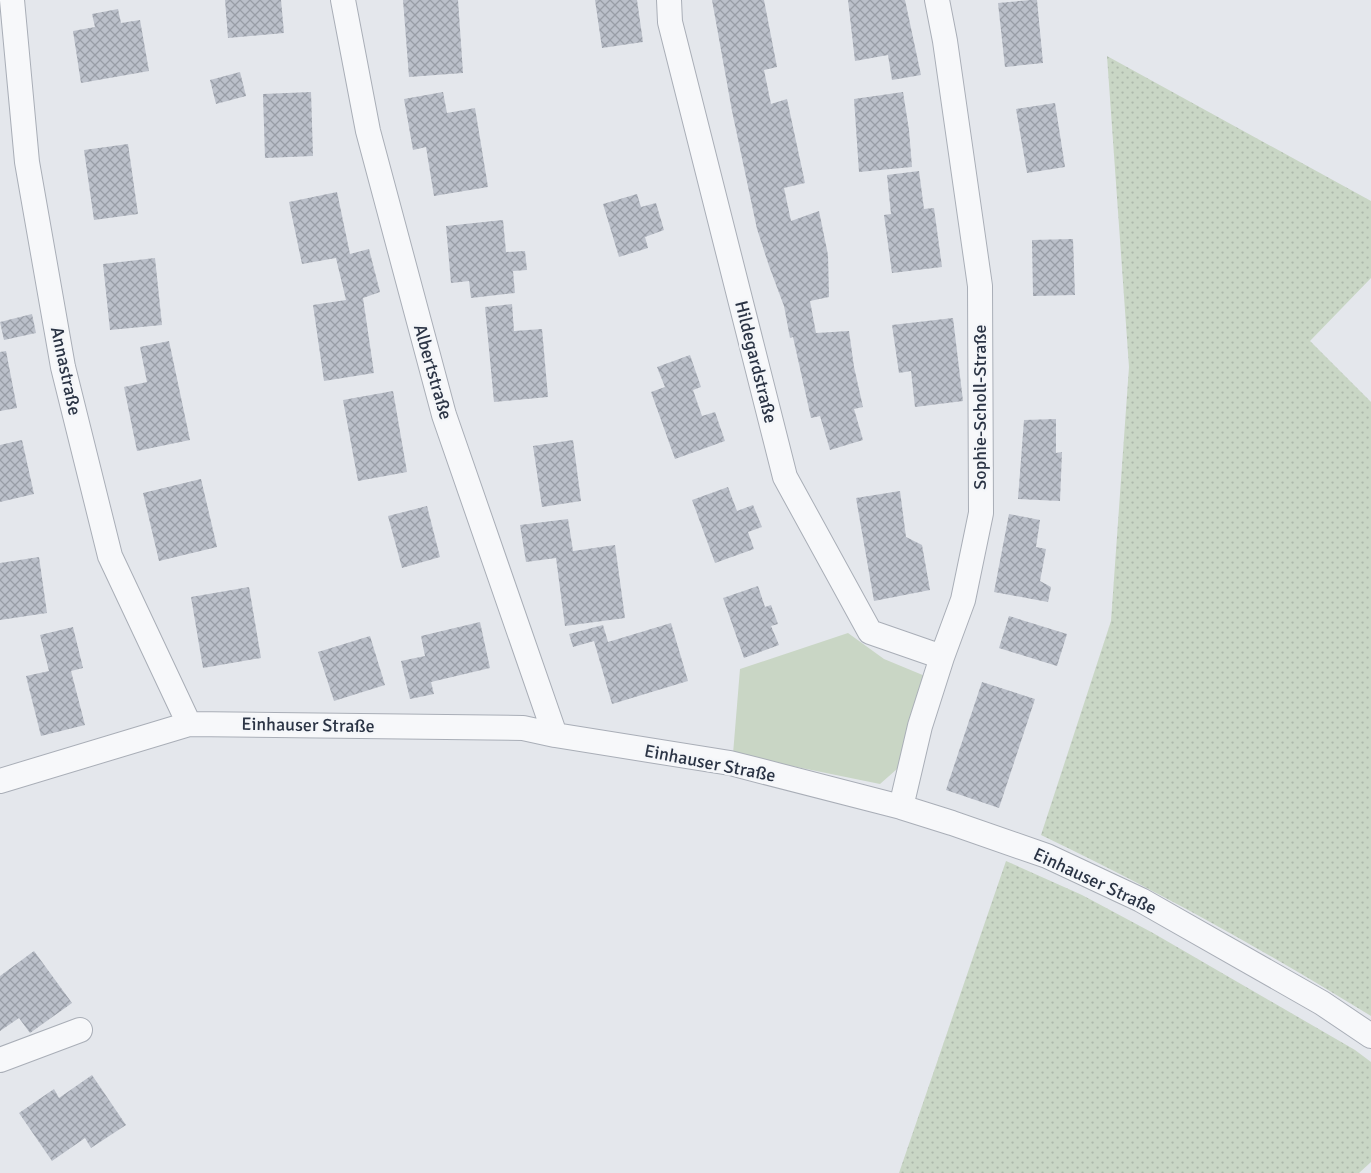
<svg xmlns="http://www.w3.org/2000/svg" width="1371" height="1173" font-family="Signika,sans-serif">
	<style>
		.grass { fill: url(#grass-dots) }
		.park { fill: #c9d6c5 }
		.building { fill: url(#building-cross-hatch) }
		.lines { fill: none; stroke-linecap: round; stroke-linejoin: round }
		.minor-casing { stroke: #a9aeb7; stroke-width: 26 }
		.minor { stroke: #f7f8fa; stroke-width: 24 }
		.labels { text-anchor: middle; stroke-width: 5; stroke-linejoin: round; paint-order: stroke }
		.street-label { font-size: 18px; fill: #2b3445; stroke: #f4f6f9 }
	</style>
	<defs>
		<pattern id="grass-dots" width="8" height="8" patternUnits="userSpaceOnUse" patternTransform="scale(1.25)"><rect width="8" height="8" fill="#c9d6c5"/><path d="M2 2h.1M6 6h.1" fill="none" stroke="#adb8ab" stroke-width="1.8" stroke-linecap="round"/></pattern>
		<pattern id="building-cross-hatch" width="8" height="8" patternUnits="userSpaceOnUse" patternTransform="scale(1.25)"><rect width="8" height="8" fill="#bbc0ca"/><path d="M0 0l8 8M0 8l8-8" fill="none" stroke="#989da6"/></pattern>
	</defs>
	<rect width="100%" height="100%" fill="#e4e7ec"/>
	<path class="grass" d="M1107,56L1371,201V278L1310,341L1371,402V1016C1264,950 1154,889 1041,835L1111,621L1129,367Z
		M1006,861L1082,895L1153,933L1355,1050L1371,1062V1162L1359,1173H899Z"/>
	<path class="park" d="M848,633L884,659L925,676L897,769L880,784L733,754L740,669Z"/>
	<path class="building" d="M225,0H281L284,33L228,38Z
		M403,0H458L463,73L409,77Z
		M595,0H637L643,42L602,48Z
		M712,0H764L777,67L764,70L771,104L787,99L805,183L784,188L791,221L819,211L828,255L829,297L810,301L816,333L849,331L854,367L863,407L854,409L863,440L830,450L820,416L811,418L793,337L790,338L784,306L769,266L757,229L732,111Z
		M848,0H905L921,75L892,80L888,55L855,61Z
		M1031,0H1037L1043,63L1005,67L998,3Z
		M118,9L121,23L140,20L149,71L81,83L73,31L95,27L92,14Z
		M240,72L246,96L216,104L210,80Z
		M311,92L313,156L265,158L263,94Z
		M443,92L447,113L475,108L488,187L434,196L426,147L413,150L404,99Z
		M903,92L909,130L912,167L859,172L854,99Z
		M1055,103L1065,167L1027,173L1016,109Z
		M128,144L138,214L94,220L84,150Z
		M919,171L924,209L934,208L942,267L892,273L884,215L891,214L887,175Z
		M337,192L350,254L369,249L380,292L363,298L374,373L324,381L313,305L346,300L336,258L302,264L289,202Z
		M637,194L641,207L656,203L664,230L645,237L648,248L619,257L603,204Z
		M503,220L506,252L525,251L527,270L513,271L515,293L471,298L469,281L451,283L446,226Z
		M1073,239L1075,295L1033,296L1032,240Z
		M155,258L162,325L110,330L103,264Z
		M512,304L514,331L542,329L548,397L494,402L485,307Z
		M32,314L36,333L4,340L0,322Z
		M953,318L963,401L915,407L911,371L899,373L892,325Z
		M169,341L190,440L137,451L124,387L147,382L140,347Z
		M6,351L17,408L0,411V352Z
		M690,355L701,387L693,390L702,416L715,412L725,441L675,459L651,392L665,387L657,367Z
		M393,391L407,472L358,481L343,400Z
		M1056,419V453L1062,452L1060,501L1018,499L1024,420Z
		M22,440L34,494L0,502V445Z
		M573,440L581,501L542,507L533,446Z
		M201,479L217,547L159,561L143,493Z
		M728,487L737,511L753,505L762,527L748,532L754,549L715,563L692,500Z
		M900,491L906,537L922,545L930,590L874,601L856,498Z
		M427,506L440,557L402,568L388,516Z
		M1009,514L1040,520L1036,547L1046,549L1040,581L1051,587L1048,602L994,592Z
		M568,519L573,551L615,545L625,618L565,626L556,558L526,562L520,525Z
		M39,557L47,613L0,620V563Z
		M758,586L765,607L771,605L778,624L771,626L779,645L744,658L723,598Z
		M249,587L261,658L203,668L191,597Z
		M1009,616L1067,634L1057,666L999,648Z
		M480,622L490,668L431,682L434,694L410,699L401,661L425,656L421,636Z
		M671,623L688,681L612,704L594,641L573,647L569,634L603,625L608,642Z
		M73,627L83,668L71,671L85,725L41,736L26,676L49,671L40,635Z
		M370,636L385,685L334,701L318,652Z
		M982,682L1035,699L999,808L946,790Z
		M34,951L72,1003L30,1033L19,1018L0,1031V976Z
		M92,1075L126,1125L91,1148L85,1138L52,1161L19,1113L54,1089L59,1098Z"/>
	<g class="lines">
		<defs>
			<path id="minor" d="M12,0L27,162L63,367L110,556L189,724
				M343,0L368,131L444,415L555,735
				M669,0L670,22L785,477L870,632L942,657
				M0,781L189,724L523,728L555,735L730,763L901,807L952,823L1047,856L1141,900L1322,1003L1371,1036
				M901,807L920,726L942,657L963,600L981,513L980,286L945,41L937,0
				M0,1060L80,1030"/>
		</defs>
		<use href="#minor" class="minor-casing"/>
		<use href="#minor" class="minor"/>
	</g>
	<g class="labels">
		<g class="street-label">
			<text transform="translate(756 362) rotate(76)" y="6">Hildegardstraße</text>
			<text transform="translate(66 371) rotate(78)" y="6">Annastraße</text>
			<text transform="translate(433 372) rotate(74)" y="6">Albertstraße</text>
			<text transform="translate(980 407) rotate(-90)" y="6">Sophie-Scholl-Straße</text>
			<text transform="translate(308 725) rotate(1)" y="6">Einhauser Straße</text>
			<text transform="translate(710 763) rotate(11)" y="6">Einhauser Straße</text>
			<text transform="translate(1095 881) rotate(25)" y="6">Einhauser Straße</text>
		</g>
	</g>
</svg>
